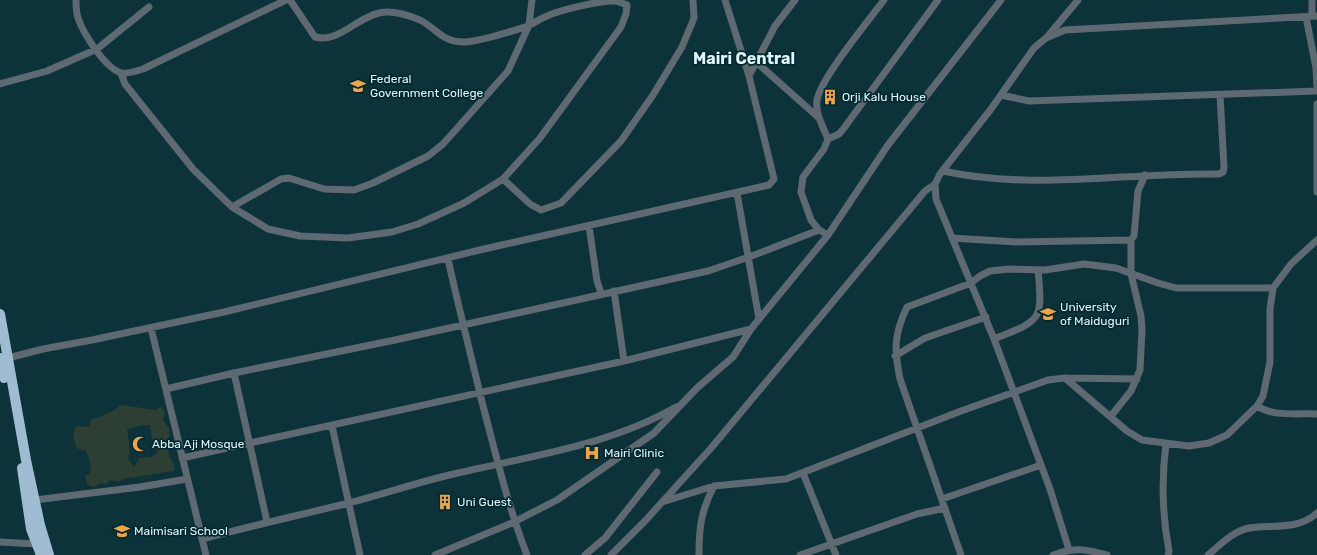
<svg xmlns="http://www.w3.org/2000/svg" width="1317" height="555" font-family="Rubik,sans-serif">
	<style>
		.green { fill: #2d3f33; fill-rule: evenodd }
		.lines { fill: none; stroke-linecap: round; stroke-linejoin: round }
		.minor { stroke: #5e6972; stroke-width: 7 }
		.highway { stroke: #9fbcd2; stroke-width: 10 }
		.labels { text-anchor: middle; stroke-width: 3.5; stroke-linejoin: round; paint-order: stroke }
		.poi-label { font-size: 12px; fill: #e0f5f9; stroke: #01292f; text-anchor: start }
		.district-label { font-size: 16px; font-weight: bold; fill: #e0f5f9; stroke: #01292f }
	</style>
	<rect width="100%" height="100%" fill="#0c333a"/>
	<path class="green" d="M121,405L156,410L161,407L165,412L163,420L169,428L170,434L168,440L169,456L174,464V471L123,479L118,482L110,480L106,484L101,483L93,487L87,484L85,476L90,473L91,464L86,451L76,448L73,434L76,426L89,427L91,420L111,412ZM142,425H150L152,439L158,452L151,457L140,458L134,467L128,459C131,447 128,441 127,429Z"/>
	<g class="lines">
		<path class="minor" d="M76,0C76,6 76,12 78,18C83,33 106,70 122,73C129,74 136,71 143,69L286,0
			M1312,0V16
			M1306,17L1316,68L1317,87
			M1048,36L1078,0
			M755,61L819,118
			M121,73L125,84L193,169L232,207L268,229L300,236L348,238L392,232L418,224L464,203L503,179L540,138L621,27L626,14L627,5C623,4 619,1 615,1C602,0 560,10 547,16C540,19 534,23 528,26C509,32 486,40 466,42C443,43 437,29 420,20C408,15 391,10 379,13C356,18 339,43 315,37L290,0
			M749,76L775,26L795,0
			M0,84L47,71L97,49L149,7
			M1001,95L1029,101L1317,91
			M1317,104V192
			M828,139L839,134L844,128L938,0
			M943,171C1034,191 1127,172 1219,174L1223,172L1224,167L1220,95
			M503,179L530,204L541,210L561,203L621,141L653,95L682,47L694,18L693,0
			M935,184L936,199L994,339L1050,489L1069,550
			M737,193L759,319
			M232,207L281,179L289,178L324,189L354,190L373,183L428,156L443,144L508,71L529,25L532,0
			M589,226L597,281L601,293
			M819,230L811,220L801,192L803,177L824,149L828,139C823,127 815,113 817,100C821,78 869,20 884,0
			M952,238L1016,242L1131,240L1134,236L1138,191L1145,175
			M448,259C458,305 470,351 481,398C495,451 507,504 527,555
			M614,291L624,361
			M151,328L206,555
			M994,339C1041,320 1043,322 1038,270
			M895,356L925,338L986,317
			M8,358L43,349L92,340L224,312L484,249L769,185L774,179L749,76L725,0
			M234,373L267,522
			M1065,378L1127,431L1142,440L1189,446L1209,443L1227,435L1257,406L1263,396L1270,362V309L1273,288L1291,264L1317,240
			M166,389L234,373L395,340L708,271L749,257L819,230L828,235
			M1257,406C1274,417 1297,413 1317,414
			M1111,416L1131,391L1140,370L1142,330L1141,316L1131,274V240
			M332,426L360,555
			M1166,444C1161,482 1162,514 1169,551L1168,555
			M182,458L624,361L751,329
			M803,473L836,555
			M942,499L1041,465
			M35,500L140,487L187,479
			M662,502L714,486L786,479L961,411L1048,380L1065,378L1137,379
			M202,539C251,526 300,515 349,503C384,494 418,482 454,474C529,456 608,446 676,407
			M0,542L37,544
			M435,555L514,522L557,500L654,433L697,388L733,357L751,329L828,235L888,145L1001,0
			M585,555L605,538L657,472
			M611,555L645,521L712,447L925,191L935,184L940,174L991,109L1034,48L1046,38L1065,30L1317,16
			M699,555C699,527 701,511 714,486
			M800,555L917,514L945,508
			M961,555L900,379C894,350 894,334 907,307L971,283L980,276L990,271L1009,269L1045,270L1084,264L1116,268L1158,283L1176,288H1273
			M1053,555C1076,547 1085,549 1107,555
			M1208,555C1220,545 1233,531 1249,528C1273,524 1297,531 1317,513"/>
		<path class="highway" d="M0,314L26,460L40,525L49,555
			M0,358L4,378
			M22,468L31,529L41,555"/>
	</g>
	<defs>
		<symbol id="school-bare" viewBox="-9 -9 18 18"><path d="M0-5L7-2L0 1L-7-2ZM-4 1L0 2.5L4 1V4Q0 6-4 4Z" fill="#f1a540" stroke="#01292f" stroke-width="2.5" paint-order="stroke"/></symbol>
		<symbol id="building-bare" viewBox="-9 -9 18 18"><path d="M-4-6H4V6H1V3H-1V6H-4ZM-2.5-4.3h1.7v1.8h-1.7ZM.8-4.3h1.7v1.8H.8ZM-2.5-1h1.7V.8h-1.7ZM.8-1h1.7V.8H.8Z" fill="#f1a540" stroke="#01292f" stroke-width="2.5" paint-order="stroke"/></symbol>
		<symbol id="university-bare" viewBox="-9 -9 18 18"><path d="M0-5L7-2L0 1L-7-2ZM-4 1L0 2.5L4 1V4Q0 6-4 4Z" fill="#f1a540" stroke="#01292f" stroke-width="2.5" paint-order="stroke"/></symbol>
		<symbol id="mosque-bare" viewBox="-9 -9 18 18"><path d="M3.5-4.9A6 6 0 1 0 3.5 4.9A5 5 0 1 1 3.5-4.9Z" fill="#f1a540" stroke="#01292f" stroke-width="2.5" paint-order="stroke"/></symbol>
		<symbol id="hospital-bare" viewBox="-9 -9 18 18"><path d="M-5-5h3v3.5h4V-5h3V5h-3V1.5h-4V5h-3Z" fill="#f1a540" stroke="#01292f" stroke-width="2.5" paint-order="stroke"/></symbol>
	</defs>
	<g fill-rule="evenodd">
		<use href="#school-bare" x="347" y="75" width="22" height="22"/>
		<use href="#building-bare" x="819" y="86" width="22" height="22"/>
		<use href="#university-bare" x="1037" y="303" width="22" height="22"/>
		<use href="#mosque-bare" x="129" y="433" width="22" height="22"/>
		<use href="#hospital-bare" x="581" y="442" width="22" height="22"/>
		<use href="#building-bare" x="434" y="491" width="22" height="22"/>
		<use href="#school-bare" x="111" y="520" width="22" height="22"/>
	</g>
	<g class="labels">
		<g class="poi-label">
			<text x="370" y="83">Federal<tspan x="370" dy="14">Government College</tspan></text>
			<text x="842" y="101">Orji Kalu House</text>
			<text x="1060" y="311">University<tspan x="1060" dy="14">of Maiduguri</tspan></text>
			<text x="152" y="448">Abba Aji Mosque</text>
			<text x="604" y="457">Mairi Clinic</text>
			<text x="457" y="506">Uni Guest</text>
			<text x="134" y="535">Maimisari School</text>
		</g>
		<g class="district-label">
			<text x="744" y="64">Mairi Central</text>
		</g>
	</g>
</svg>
